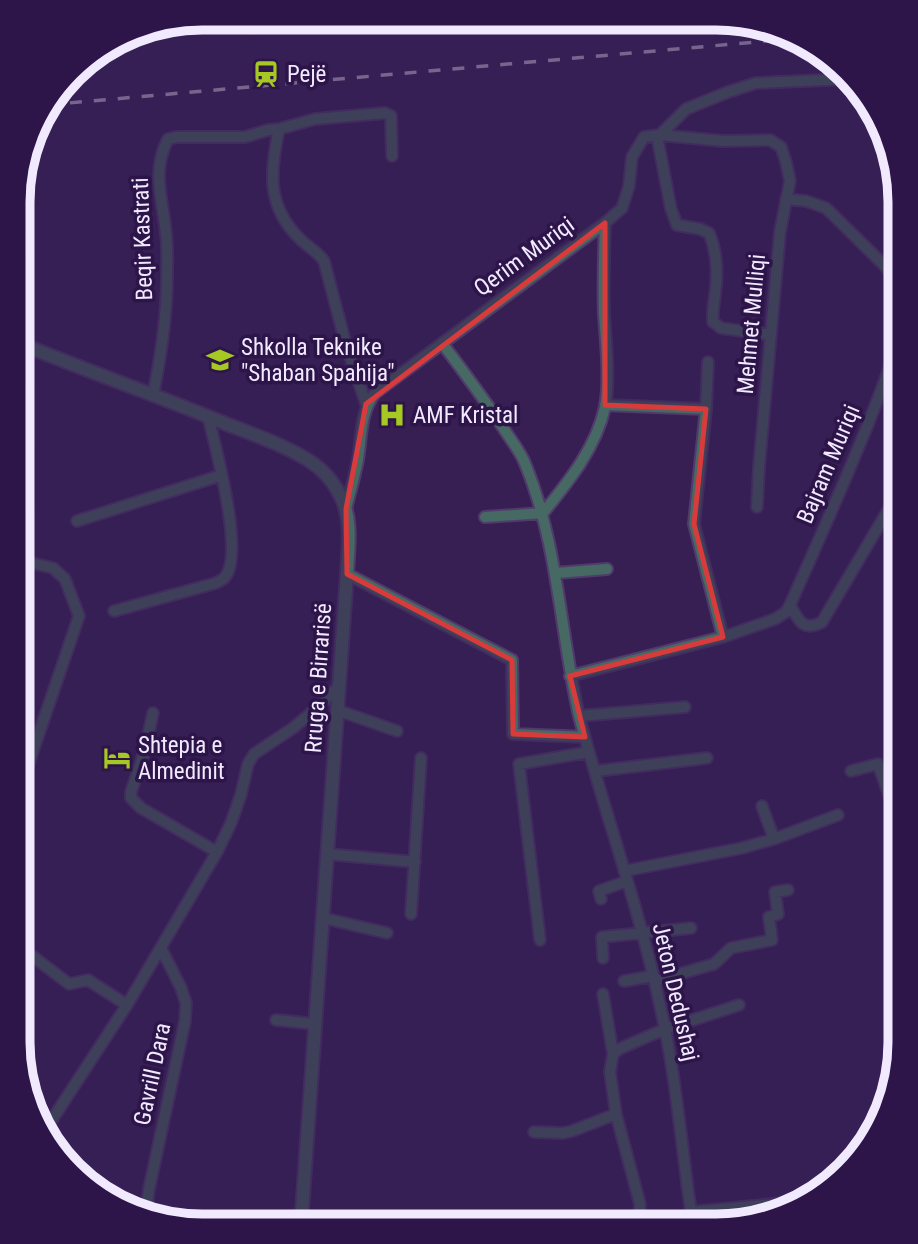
<svg xmlns="http://www.w3.org/2000/svg" width="918" height="1244" font-family="'Roboto Condensed',sans-serif">
	<style>
		.green { fill: #59343e }
		.lines { fill: none; stroke-linecap: round; stroke-linejoin: round }
		.minor-casing { stroke: #513b6c; stroke-width: 14 }
		.tertiary-casing { stroke: #513b6c; stroke-width: 16 }
		.minor { stroke: #476963; stroke-width: 10 }
		.tertiary { stroke: #476963; stroke-width: 12 }
		.rail { stroke: #c5bad6; stroke-width: 3.5; stroke-dasharray: 12 12; stroke-linecap: butt }
		.marked { fill: none; stroke: #d93b3d; stroke-width: 5; stroke-linejoin: round }
		.labels { text-anchor: middle; stroke-width: 7; stroke-linejoin: round; paint-order: stroke }
		.poi-label { font-size: 23px; fill: #f1eafe; stroke: #2d1449; text-anchor: start }
		.street-label { font-size: 23px; fill: #f1eafe; stroke: #2d1449 }
		.rim { fill: none; stroke: #f1eafe; stroke-width: 9 }
	</style>
	<rect width="100%" height="100%" fill="#371f54"/>
	<path class="green" d="M246,18H282L295,20C287,35 265,33 250,35L247,30Z"/>
	<g class="lines">
		<defs>
			<path id="minor" d="M279,129C270,171 266,206 300,239C308,247 318,252 324,261L345,341L366,404
				M660,135L686,109L728,92L756,83L848,79
				M657,136L671,209L677,225L700,229L709,233C717,251 718,275 715,294C714,304 712,312 713,322L721,328L771,335
				M786,199L806,201L826,208L886,267L900,286
				M442,343C463,371 485,400 504,429C511,440 519,450 524,461C558,542 560,631 579,716C605,814 640,910 661,1010C677,1081 682,1154 693,1226
				M19,365L33,349
				M153,395C161,356 167,317 167,277C167,263 168,248 166,234C163,200 151,172 168,139L177,137H245L268,130L279,129L315,119L385,113L391,116L392,156
				M605,405L706,409L708,362
				M706,409L694,524L723,637
				M346,509C350,492 355,476 358,459C362,435 360,413 375,393L605,223L622,208L629,186L632,157L644,137L660,135L723,141L770,140L781,147L786,162L790,181L780,232L759,467L757,507
				M485,517L543,513C569,481 596,448 605,407C610,380 606,342 604,315C603,284 604,253 605,223
				M77,521L222,475
				M556,573L607,569
				M347,574L512,660L513,734L585,737
				M790,605C799,621 803,632 822,622L900,490
				M114,611L216,583C219,581 223,580 225,577C245,554 215,446 208,416
				M570,676L723,637L775,619L786,612L790,605C829,517 869,429 900,338
				M337,710L397,731
				M153,713L145,750L131,792V798L141,808L217,852
				M579,716L685,707
				M596,771L707,758
				M851,771L878,764L900,826
				M18,795L79,616L65,579L53,568L18,560
				M762,806L774,839
				M327,854L415,862
				M624,871L742,848L774,839L838,815
				M601,899L599,891L627,881
				M411,914L421,758
				M323,918L387,933
				M540,940L519,764L589,752
				M18,945L69,984L88,980L127,1005
				M603,958L602,937L691,928
				M624,981L653,976
				M655,981L714,964L731,948L772,940L769,917L778,914L775,892L788,890
				M603,994L613,1054
				M276,1020L316,1024
				M899,1025L900,1047
				M44,1132L127,1005L217,852L231,823L241,794L248,764L254,754L293,728L316,709L338,687
				M534,1132L563,1133L572,1131L616,1114
				M691,1212L805,1201
				M146,1213L149,1189L185,1021L186,1003L181,988L161,948
				M639,1226L640,1204L616,1114L610,1072L613,1054L619,1049L665,1029L739,1005"/>
			<path id="tertiary" d="M305,18L326,21L411,18
				M19,343C87,371 156,395 224,423C252,434 282,444 308,460C321,468 333,481 340,495C353,519 348,548 347,574L301,1225"/>
		</defs>
		<use href="#minor" class="minor-casing"/>
		<use href="#tertiary" class="tertiary-casing"/>
		<use href="#minor" class="minor"/>
		<use href="#tertiary" class="tertiary"/>
		<path class="rail" d="M46,105L790,39"/>
	</g>
	<path d="M0 0H918V1244H0ZM605,223V405L706,409L694,524L723,637L570,676L585,737L513,734L512,660L347,574L346,509L366,404Z" fill="#371f54" fill-opacity=".55" fill-rule="evenodd"/>
	<path class="marked" d="M605,223V405L706,409L694,524L723,637L570,676L585,737L513,734L512,660L347,574L346,509L366,404Z"/>
	<defs>
		<symbol id="station-bare" viewBox="-9 -9 18 18"><path d="M-3-6H3Q5-6 5-4V2Q5 4 3 4L4.5 6H3L1.5 4h-3L-3 6H-4.5L-3 4Q-5 4-5 2V-4Q-5-6-3-6ZM-3.5-4v3h7v-3ZM-3.5 1v1.5H-2V1ZM2 1v1.5H3.5V1Z" fill="#a5c823" stroke="#2d1449" stroke-width="2.5" paint-order="stroke"/></symbol>
		<symbol id="school-bare" viewBox="-9 -9 18 18"><path d="M0-5L7-2L0 1L-7-2ZM-4 1L0 2.5L4 1V4Q0 6-4 4Z" fill="#a5c823" stroke="#2d1449" stroke-width="2.5" paint-order="stroke"/></symbol>
		<symbol id="hospital-bare" viewBox="-9 -9 18 18"><path d="M-5-5h3v3.5h4V-5h3V5h-3V1.5h-4V5h-3Z" fill="#a5c823" stroke="#2d1449" stroke-width="2.5" paint-order="stroke"/></symbol>
		<symbol id="hotel-bare" viewBox="-9 -9 18 18"><path d="M-6-4.5h1.5V1H6V5H4.5V3h-9V5H-6ZM-4 0a1.8 1.8 0 1 1 3.6 0ZM.5 0V-2.5h3Q6-2.5 6 0Z" fill="#a5c823" stroke="#2d1449" stroke-width="2.5" paint-order="stroke"/></symbol>
	</defs>
	<g fill-rule="evenodd">
		<use href="#station-bare" x="247" y="55" width="38" height="38"/>
		<use href="#school-bare" x="201" y="341" width="38" height="38"/>
		<use href="#hospital-bare" x="373" y="396" width="38" height="38"/>
		<use href="#hotel-bare" x="98" y="739" width="38" height="38"/>
	</g>
	<g class="labels">
		<g class="poi-label">
			<text x="287" y="82">Pejë</text>
			<text x="241" y="355">Shkolla Teknike<tspan x="241" dy="26">"Shaban Spahija"</tspan></text>
			<text x="413" y="423">AMF Kristal</text>
			<text x="138" y="753">Shtepia e<tspan x="138" dy="26">Almedinit</tspan></text>
		</g>
		<g class="street-label">
			<text transform="translate(142 239) rotate(-92)" y="8">Beqir Kastrati</text>
			<text transform="translate(524 256) rotate(-36)" y="8">Qerim Muriqi</text>
			<text transform="translate(751 324) rotate(-85)" y="8">Mehmet Mulliqi</text>
			<text transform="translate(828 464) rotate(-67)" y="8">Bajram Muriqi</text>
			<text transform="translate(318 678) rotate(-86)" y="8">Rruga e Birrarisë</text>
			<text transform="translate(676 992) rotate(77)" y="8">Jeton Dedushaj</text>
			<text transform="translate(152 1074) rotate(-78)" y="8">Gavrill Dara</text>
		</g>
	</g>
	<path d="M0 0H918V1244H0ZM202 30H716A172 172 0 0 1 888 202V1042A172 172 0 0 1 716 1214H202A172 172 0 0 1 30 1042V202A172 172 0 0 1 202 30Z" fill="#2d1449" fill-rule="evenodd"/>
	<path class="rim" d="M202 30H716A172 172 0 0 1 888 202V1042A172 172 0 0 1 716 1214H202A172 172 0 0 1 30 1042V202A172 172 0 0 1 202 30Z"/>
</svg>
